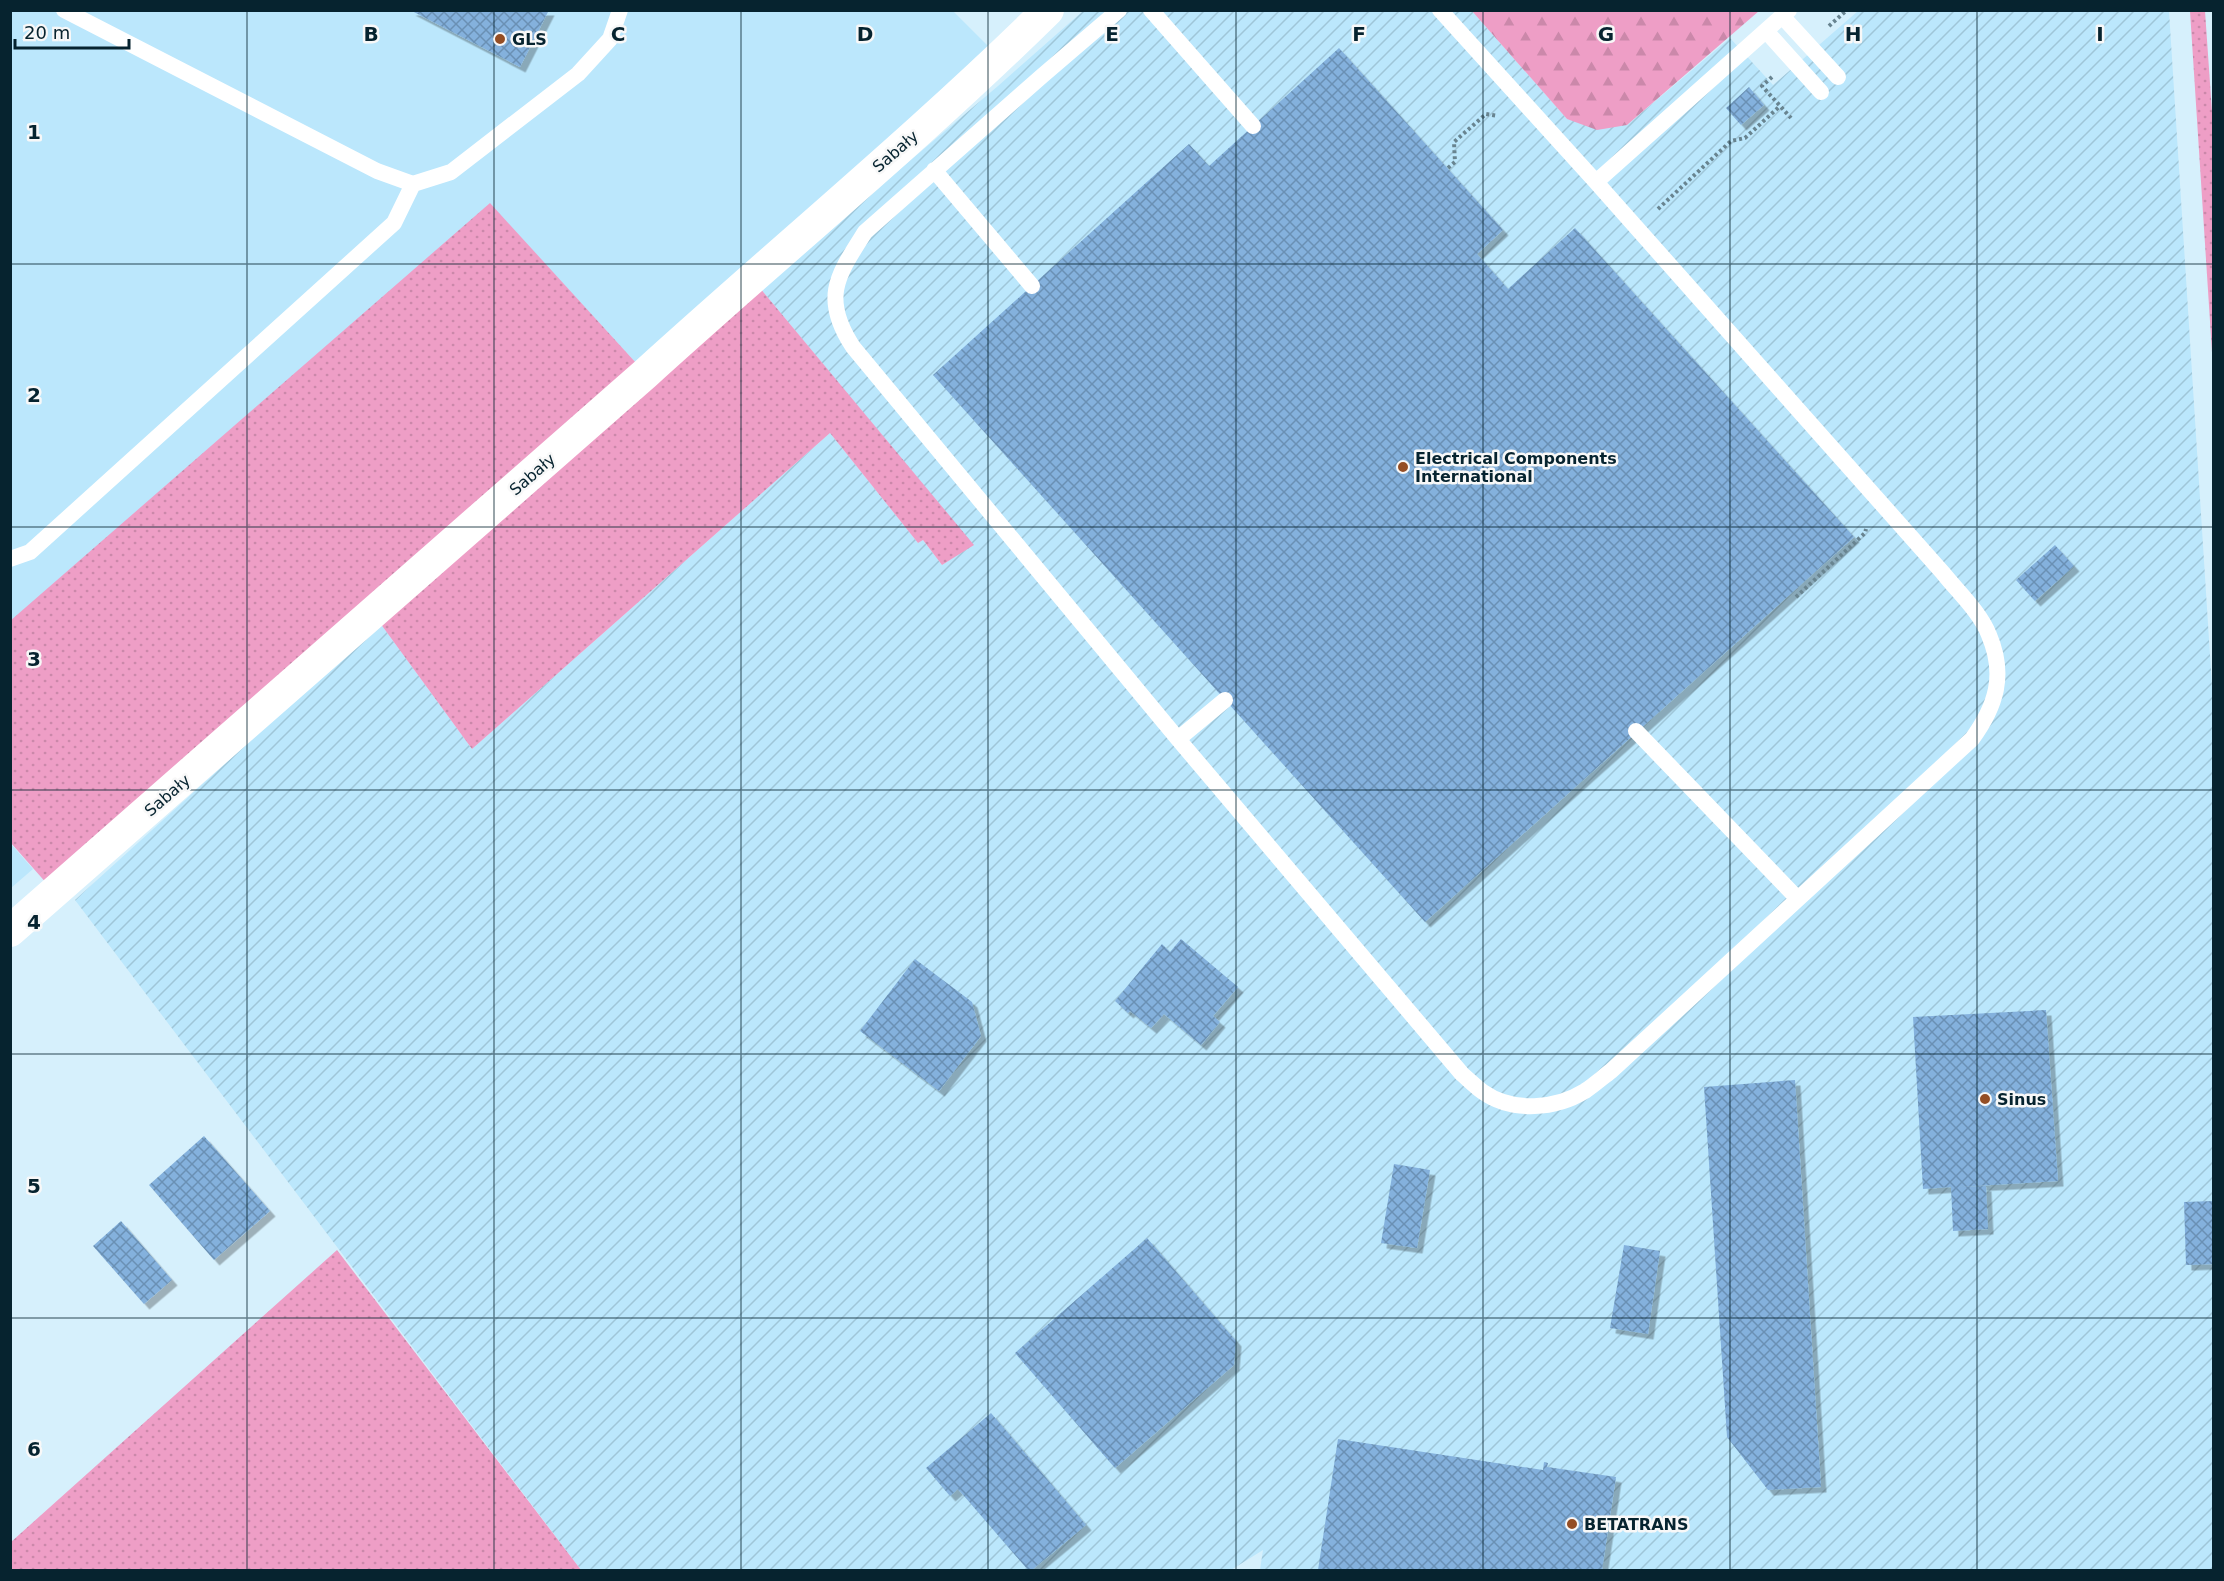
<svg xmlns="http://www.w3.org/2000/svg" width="2224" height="1581" font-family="'DejaVu Sans',sans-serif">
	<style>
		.built { fill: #bbe7fc }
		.industrial { fill: url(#industrial-furrows) }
		.grass { fill: url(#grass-dots) }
		.forest { fill: url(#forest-firs) }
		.building { fill: url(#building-cross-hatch); filter: url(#shadow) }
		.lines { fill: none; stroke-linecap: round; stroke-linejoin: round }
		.path { stroke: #688490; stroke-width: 4; stroke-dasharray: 3 3; stroke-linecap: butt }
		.lane { stroke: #fff; stroke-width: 16 }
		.street { stroke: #fff; stroke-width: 32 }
		.grid { fill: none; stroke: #06232f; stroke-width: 1.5; stroke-opacity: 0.55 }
		.poi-dot { fill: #944e25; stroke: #f8f8f8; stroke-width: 2 }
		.labels { text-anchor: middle; stroke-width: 5; stroke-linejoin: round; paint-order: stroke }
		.poi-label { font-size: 16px; font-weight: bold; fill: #06232f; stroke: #f8f8f8; text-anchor: start }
		.street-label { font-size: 16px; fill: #06232f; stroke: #f8f8f8 }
		.grid-label { font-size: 20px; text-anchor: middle; font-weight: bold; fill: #06232f; stroke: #f8f8f8; stroke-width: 5; stroke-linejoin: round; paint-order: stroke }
	</style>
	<defs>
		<pattern id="industrial-furrows" width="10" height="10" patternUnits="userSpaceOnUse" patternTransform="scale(1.5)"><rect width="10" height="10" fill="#bbe7fc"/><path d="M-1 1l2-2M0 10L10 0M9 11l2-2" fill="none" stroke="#9fc6d8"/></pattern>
		<pattern id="grass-dots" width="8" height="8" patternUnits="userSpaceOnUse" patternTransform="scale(1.5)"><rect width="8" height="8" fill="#ee9ec6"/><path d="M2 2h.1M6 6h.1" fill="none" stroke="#cb88aa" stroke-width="1.8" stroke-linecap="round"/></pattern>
		<pattern id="forest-firs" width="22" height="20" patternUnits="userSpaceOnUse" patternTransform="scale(1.5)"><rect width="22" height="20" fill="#ee9ec6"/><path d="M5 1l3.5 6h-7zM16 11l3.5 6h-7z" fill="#cb88aa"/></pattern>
		<pattern id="building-cross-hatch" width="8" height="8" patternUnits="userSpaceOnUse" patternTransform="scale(1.5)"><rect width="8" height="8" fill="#84b1dd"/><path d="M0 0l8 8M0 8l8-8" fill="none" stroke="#6a90b4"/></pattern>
		<filter id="shadow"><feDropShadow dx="5.5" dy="5.5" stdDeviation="0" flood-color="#0004"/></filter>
	</defs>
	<rect width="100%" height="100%" fill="#d6f0fc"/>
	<path class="built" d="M952,10L994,52L637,364L490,204L11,621V11Z
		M10,843L33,869L11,888H10Z"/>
	<path class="industrial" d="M1083,11H1472L1567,119L1627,125L1730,38L1773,85L1858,11H2169L2214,718L2213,1570H1260L1263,1550L1231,1570H581L75,900L380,623L472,749L830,433L918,543L923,540L942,565L973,545L760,288L998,86Z"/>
	<path class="grass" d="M2190,11H2205L2214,141L2213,368Z
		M490,203L637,364L48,885L11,843L10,621Z
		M760,288L974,545L942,565L923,540L918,543L830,433L472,749L380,623Z
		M337,1250L581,1570H11V1542Z"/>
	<path class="forest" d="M1472,11H1759L1627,125L1597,130L1567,119Z"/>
	<path class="building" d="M410,10H549L520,67Z
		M1339,48L1503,230L1477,254L1508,289L1575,228L1854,537L1425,922L933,375L1189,144L1209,166Z
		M1749,87L1764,105L1741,125L1726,108Z
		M2055,545L2074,566L2035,601L2016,580Z
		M1181,939L1238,987L1213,1016L1220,1022L1201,1045L1164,1014L1151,1028L1130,1011L1128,1013L1115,1001L1162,944L1170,952Z
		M915,959L972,1002L981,1036L939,1091L860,1031Z
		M2046,1010L2058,1181L1957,1187L1986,1186L1988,1229L1953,1231L1951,1187L1923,1189L1913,1017Z
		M1795,1080L1821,1487L1768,1490L1727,1437L1704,1087Z
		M204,1136L270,1211L214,1260L149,1185Z
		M1394,1164L1430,1170L1417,1248L1381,1243Z
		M2214,1201V1264L2186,1265L2184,1202Z
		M121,1221L172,1280L144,1304L93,1246Z
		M1147,1238L1236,1341L1234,1365L1115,1468L1015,1353Z
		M1624,1245L1660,1251L1648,1334L1610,1328Z
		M991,1413L1086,1525L1032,1570H1028L958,1489L950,1496L926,1468Z
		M1338,1439L1543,1470L1544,1462L1548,1463L1547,1467L1616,1477L1602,1570H1318Z"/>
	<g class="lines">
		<path class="path" d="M1829,26L1847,10
			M1772,77L1762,86L1791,118
			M1448,168L1455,162L1454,142L1486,114L1498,116
			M1658,209L1731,141L1745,138L1780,106
			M1796,597L1865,533L1866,529"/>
		<path class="lane" d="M64,10L377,171L413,184L451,172L578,74L610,39L620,10
			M1119,10L1042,76L865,232C837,276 821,298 853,347L1178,739L1462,1074C1469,1080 1476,1087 1483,1092C1513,1113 1556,1109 1585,1091C1594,1085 1603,1077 1611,1071L1972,739C1996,706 2006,675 1989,635C1980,612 1958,592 1943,573L1596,182L1440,10
			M1151,10L1253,126
			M1782,16L1838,77
			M1766,31L1821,92
			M934,170L1032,286
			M1596,182L1789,10
			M10,559L30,552L394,223L413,184
			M1636,731L1798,899
			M1178,739L1225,700"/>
		<path class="street" d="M10,931L645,374C779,252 919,137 1048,10"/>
	</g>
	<path class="grid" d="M247,10V1570M494,10V1570M741,10V1570M988,10V1570M1236,10V1570M1483,10V1570M1730,10V1570M1977,10V1570M10,264H2214M10,527H2214M10,790H2214M10,1054H2214M10,1318H2214"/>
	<g class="poi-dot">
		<circle cx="500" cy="39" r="6"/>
		<circle cx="1403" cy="467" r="6"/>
		<circle cx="1985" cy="1099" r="6"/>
		<circle cx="1572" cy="1524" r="6"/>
	</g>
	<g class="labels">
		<g class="poi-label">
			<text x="512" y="45">GLS</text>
			<text x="1415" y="464">Electrical Components<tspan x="1415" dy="18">International</tspan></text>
			<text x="1997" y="1105">Sinus</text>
			<text x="1584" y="1530">BETATRANS</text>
		</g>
		<g class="street-label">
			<text transform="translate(895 151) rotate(-41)" y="6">Sabały</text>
			<text transform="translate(532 474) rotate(-41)" y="6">Sabały</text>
			<text transform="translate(167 795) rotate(-41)" y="6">Sabały</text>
		</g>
	</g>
	<g class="grid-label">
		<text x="371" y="41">B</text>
		<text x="618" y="41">C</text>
		<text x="865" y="41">D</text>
		<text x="1112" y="41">E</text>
		<text x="1359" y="41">F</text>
		<text x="1606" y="41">G</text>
		<text x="1853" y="41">H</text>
		<text x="2100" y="41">I</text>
		<text x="34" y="139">1</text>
		<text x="34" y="402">2</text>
		<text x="34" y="666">3</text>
		<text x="34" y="929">4</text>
		<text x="34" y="1193">5</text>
		<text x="34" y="1456">6</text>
	</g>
	<rect width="2224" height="1581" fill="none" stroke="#06232f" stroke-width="24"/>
	<path d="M15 39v9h114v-9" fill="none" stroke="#06232f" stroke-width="3"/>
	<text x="24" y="39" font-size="18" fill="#06232f" stroke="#f8f8f8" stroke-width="4.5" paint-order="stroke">20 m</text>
</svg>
